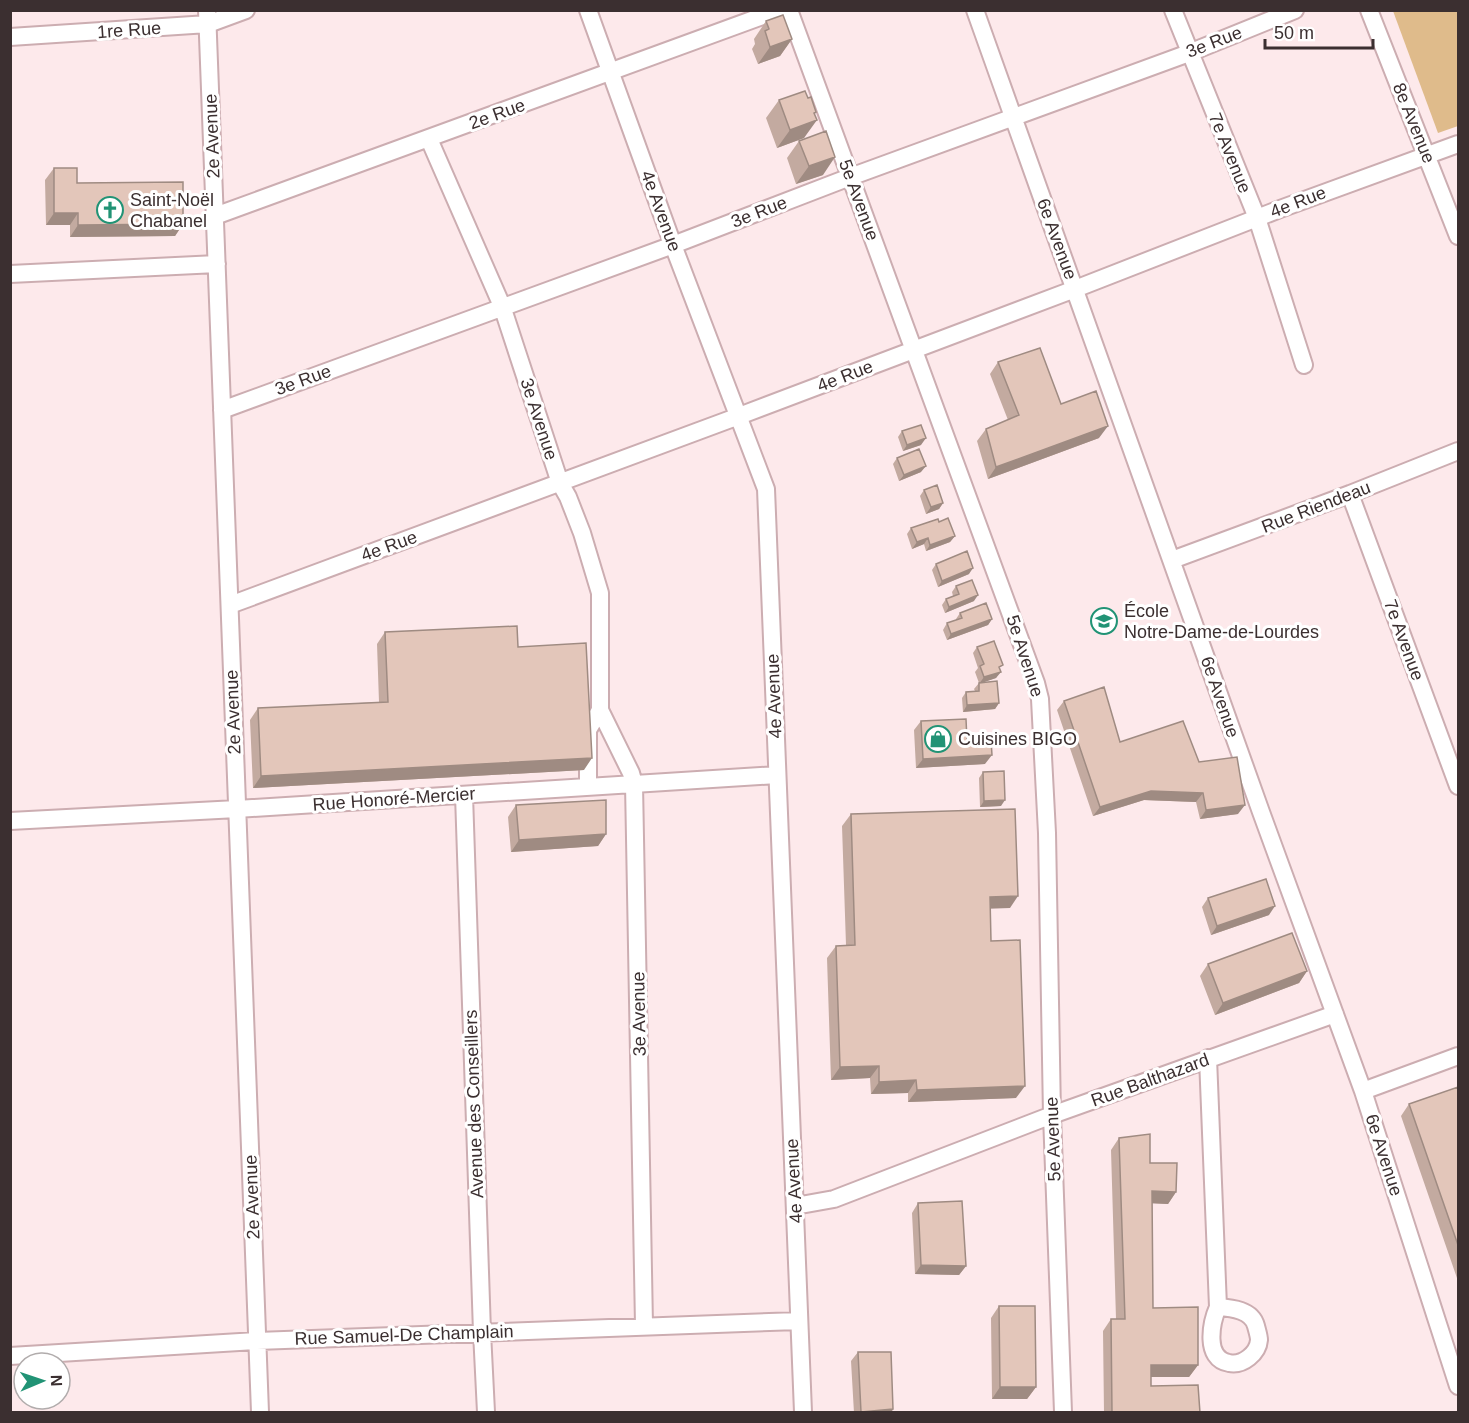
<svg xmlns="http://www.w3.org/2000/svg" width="1469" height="1423" font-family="Arial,sans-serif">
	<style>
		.green { fill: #dfbb8b }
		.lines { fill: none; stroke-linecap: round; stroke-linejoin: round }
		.minor-casing { stroke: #ccadb1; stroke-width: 20 }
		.minor { stroke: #fff; stroke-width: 16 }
		.wall { fill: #c3aaa0 }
		.shaded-wall { fill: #9f8b82 }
		.building { fill: #e3c6ba; stroke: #9f8b82; stroke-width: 1.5 }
		.labels { text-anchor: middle; stroke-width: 6; stroke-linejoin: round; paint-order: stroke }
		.street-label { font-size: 18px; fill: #3b2f30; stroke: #fff }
		.poi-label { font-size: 18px; fill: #3b2f30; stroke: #fff; text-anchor: start }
	</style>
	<rect width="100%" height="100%" fill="#fde9eb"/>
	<path class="green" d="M1393,11H1458V126L1438,133Z"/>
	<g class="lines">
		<defs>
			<path id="minor" d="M207,10L260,1412
				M588,10L673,245L766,489L803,1412
				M789,10L1036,683L1040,699L1047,833L1052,1115L1063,1412
				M975,10L1261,812L1363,1091L1458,1386
				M1173,10L1257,218L1304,365
				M1369,10L1458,236
				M10,37L208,24L246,10
				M429,139L502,306L560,483L568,497L582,533L600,593V710L631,773L634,784L644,1325
				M215,216L779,10
				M10,274L217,264
				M222,410L673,245L850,177L1189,53L1295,10
				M1350,494L1458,786
				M1172,560L1350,494L1458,451
				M230,605L739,416L1075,289L1280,209L1458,144
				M588,787V730L600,710
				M464,795L482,1332L486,1412
				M10,821L237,809L777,775
				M1208,1058L1218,1307C1211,1323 1204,1359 1229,1363C1243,1366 1258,1353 1259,1340C1259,1336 1257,1330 1256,1326C1252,1310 1232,1308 1218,1307
				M1363,1091L1458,1056
				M795,1206L834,1199L1052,1115L1335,1014
				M10,1356L257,1341L799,1321"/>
		</defs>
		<use href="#minor" class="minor-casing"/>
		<use href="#minor" class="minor"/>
	</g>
	<path class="wall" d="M766,21L792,39L780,56L758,64L752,49L755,44L754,39Z
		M808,98L816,112L804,138L777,148L766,118L779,100Z
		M799,141L823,175L796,184L787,158Z
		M54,168L77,183L183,224L175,236L70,237V225H46L45,180Z
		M998,362L1061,404L1099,438L988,479L977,441L986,429L1008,420L990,374Z
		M902,431L921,445L903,451L898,437Z
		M897,458L921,472L899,481L893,464Z
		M924,490L943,503L939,509L926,514L920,496Z
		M939,522L955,536L950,542L926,551L924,544L912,549L907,534L911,528Z
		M936,564L969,574L938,587L932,570Z
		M956,586L974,601L945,613L942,605L946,599L953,596L952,592Z
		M960,613L992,619L988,625L947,640L943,630L947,623L956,620V619Z
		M385,632L518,647L584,770L253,788L250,720L258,708L379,702L377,644Z
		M977,647L1000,670L996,678L983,682L999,703L995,709L963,712L962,698L966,692L975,691L974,689L979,683L975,672L978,668L973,653Z
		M1064,701L1120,742L1199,762L1238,814L1200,819L1196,802L1144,800L1093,816L1057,710Z
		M921,721L967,741L985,764L916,768L914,730Z
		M983,772L1001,806L980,807L979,778Z
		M516,805L606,834L598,846L511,852L508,817Z
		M851,814L1010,908H990L991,941L1016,1098L908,1102V1093L871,1094L870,1078L831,1080L827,958L836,946L846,945L842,826Z
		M1208,898L1269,915L1211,935L1202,907Z
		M1208,964L1307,971L1299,983L1215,1015L1200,976Z
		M1458,1087V1281L1401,1116L1409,1104Z
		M1119,1138L1150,1163L1176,1192L1168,1204L1152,1203L1153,1308L1198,1365L1189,1377H1151V1386L1200,1413H1104L1103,1331L1111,1319H1116L1111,1150Z
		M918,1203L966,1266L959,1275L915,1274L912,1213Z
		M999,1306L1036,1387L1027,1399H992L991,1318Z
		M858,1352L893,1409L891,1413H854L851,1361Z"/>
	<path class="shaded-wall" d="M792,39L780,56L758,64L770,47Z
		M816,112L808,123L817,120L804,138L777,148L790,130Z
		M835,157L823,175L796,184L809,166Z
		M54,213H78L70,225H46Z
		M183,224L175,236L70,237L78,225Z
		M1108,426L1099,438L988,479L996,467Z
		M926,438L921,445L903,451L907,445Z
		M926,466L921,472L899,481L904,475Z
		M943,503L939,509L926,514L931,507Z
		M955,536L950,542L926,551L930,545Z
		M928,538L924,544L912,549L917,542Z
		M973,568L969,574L938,587L942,581Z
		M978,595L974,601L945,613L949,607Z
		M992,619L988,625L947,640L951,634Z
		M1001,672L996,678L979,684L984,677Z
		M999,703L995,709L963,712L967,705Z
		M992,755L985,764L916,768L923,759Z
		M592,758L584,770L253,788L261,776Z
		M1151,791L1203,793L1196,802L1144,800L1093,816L1100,807Z
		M1005,800L1001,806L980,807L984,801Z
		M1245,805L1238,814L1200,819L1206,810Z
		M606,834L598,846L511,852L519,840Z
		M1018,896L1010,908L981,909L990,897Z
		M1275,906L1269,915L1211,935L1217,926Z
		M1307,971L1299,983L1215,1015L1223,1003Z
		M879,1066L870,1078L831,1080L840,1067Z
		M916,1080L908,1093L871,1094L879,1082Z
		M1025,1086L1016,1098L908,1102L917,1090Z
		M1152,1191L1176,1192L1168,1204L1144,1203Z
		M921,1265L966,1266L959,1275L915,1274Z
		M1151,1365H1198L1189,1377H1142Z
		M1000,1387H1036L1027,1399H992Z
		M893,1409L891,1413H861V1412Z"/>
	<path class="building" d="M783,15L792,39L770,47L765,31L769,29L766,21Z
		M805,91L808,98L811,97L816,112L814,113L817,120L790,130L779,100Z
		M826,131L835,157L809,166L799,141Z
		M54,168H77V183L183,182V224L78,225V213H54Z
		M1040,348L1061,404L1096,391L1108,426L996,467L986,429L1019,415L998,362Z
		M921,425L926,438L907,445L902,431Z
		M919,449L926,466L904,475L897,458Z
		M937,485L943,503L931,507L924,490Z
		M948,518L955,536L930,545L928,538L917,542L911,528L938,519L939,522Z
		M967,551L973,568L942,581L936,564Z
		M972,580L978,595L949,607L946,599L959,594L956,586Z
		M986,603L992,619L951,634L947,623L962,618L960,613Z
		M517,626L518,647L586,643L592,758L261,776L258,708L388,702L385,632Z
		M994,641L1003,665L999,667L1001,672L984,677L980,666L984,664L977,647Z
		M997,681L999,703L967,705L966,692L979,691V683Z
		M1104,687L1120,742L1183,721L1199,762L1237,757L1245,805L1206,810L1203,793L1151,791L1100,807L1064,701Z
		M966,719L967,741L991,740L992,755L923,759L921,721Z
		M1004,771L1005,800L984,801L983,772Z
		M606,800V834L519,840L516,805Z
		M1015,809L1018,896L990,897L991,941L1020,940L1025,1086L917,1090L916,1080L879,1082V1066L840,1067L836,946L855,945L851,814Z
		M1266,879L1275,906L1217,926L1208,898Z
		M1292,933L1307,971L1223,1003L1208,964Z
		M1458,1087V1245L1409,1104Z
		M1150,1134V1163H1177L1176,1192L1152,1191L1153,1308L1198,1307V1365H1151V1386L1198,1385L1200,1413H1112L1111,1319H1125L1119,1138Z
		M962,1201L966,1266L921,1265L918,1203Z
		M999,1306H1035L1036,1387H1000Z
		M858,1352H891L893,1409L861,1412Z"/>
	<defs>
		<symbol id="church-ring" viewBox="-11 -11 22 22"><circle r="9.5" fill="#fff" stroke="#219375" stroke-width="1.5"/><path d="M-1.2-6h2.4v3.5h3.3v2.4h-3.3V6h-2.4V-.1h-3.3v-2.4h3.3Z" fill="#219375"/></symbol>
		<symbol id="school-ring" viewBox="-11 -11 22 22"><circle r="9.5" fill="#fff" stroke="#219375" stroke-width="1.5"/><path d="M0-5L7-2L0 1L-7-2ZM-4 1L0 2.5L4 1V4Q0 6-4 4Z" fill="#219375"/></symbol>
		<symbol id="shop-ring" viewBox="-11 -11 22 22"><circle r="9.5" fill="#fff" stroke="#219375" stroke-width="1.5"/><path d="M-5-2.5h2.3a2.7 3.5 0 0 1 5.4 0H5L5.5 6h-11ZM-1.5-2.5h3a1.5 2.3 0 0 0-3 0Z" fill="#219375"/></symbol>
	</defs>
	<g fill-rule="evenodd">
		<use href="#church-ring" x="95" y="195" width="30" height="30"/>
		<use href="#school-ring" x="1089" y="606" width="30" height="30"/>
		<use href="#shop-ring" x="923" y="724" width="30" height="30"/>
	</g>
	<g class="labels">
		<g class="street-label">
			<text transform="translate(129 30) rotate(-4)" y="6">1re Rue</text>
			<text transform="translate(1214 42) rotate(-21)" y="6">3e Rue</text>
			<text transform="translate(497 114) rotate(-20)" y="6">2e Rue</text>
			<text transform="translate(1414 123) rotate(68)" y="6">8e Avenue</text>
			<text transform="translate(212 136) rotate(-92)" y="6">2e Avenue</text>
			<text transform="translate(1230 153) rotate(68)" y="6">7e Avenue</text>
			<text transform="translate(859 200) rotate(70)" y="6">5e Avenue</text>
			<text transform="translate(1298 202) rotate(-21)" y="6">4e Rue</text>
			<text transform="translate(661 211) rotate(70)" y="6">4e Avenue</text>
			<text transform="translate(759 212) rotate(-21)" y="6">3e Rue</text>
			<text transform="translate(1057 239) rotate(70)" y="6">6e Avenue</text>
			<text transform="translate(845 376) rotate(-21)" y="6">4e Rue</text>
			<text transform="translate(303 380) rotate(-20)" y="6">3e Rue</text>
			<text transform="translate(539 419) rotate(72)" y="6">3e Avenue</text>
			<text transform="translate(1316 507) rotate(-21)" y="6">Rue Riendeau</text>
			<text transform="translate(389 546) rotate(-20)" y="6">4e Rue</text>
			<text transform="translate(1404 640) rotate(70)" y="6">7e Avenue</text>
			<text transform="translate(1025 656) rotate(72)" y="6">5e Avenue</text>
			<text transform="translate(774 696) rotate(-92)" y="6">4e Avenue</text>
			<text transform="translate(1220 697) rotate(71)" y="6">6e Avenue</text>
			<text transform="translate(233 712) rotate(-92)" y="6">2e Avenue</text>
			<text transform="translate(394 799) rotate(-4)" y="6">Rue Honoré-Mercier</text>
			<text transform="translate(639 1014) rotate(-91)" y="6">3e Avenue</text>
			<text transform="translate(1150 1080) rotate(-20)" y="6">Rue Balthazard</text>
			<text transform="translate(474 1104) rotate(-92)" y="6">Avenue des Conseillers</text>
			<text transform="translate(1053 1139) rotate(-92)" y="6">5e Avenue</text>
			<text transform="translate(1384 1155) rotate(72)" y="6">6e Avenue</text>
			<text transform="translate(794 1181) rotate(-93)" y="6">4e Avenue</text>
			<text transform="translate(252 1197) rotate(-92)" y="6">2e Avenue</text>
			<text transform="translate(404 1335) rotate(-2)" y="6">Rue Samuel-De Champlain</text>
		</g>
		<g class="poi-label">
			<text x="130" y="206">Saint-Noël<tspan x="130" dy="21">Chabanel</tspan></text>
			<text x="1124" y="617">École<tspan x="1124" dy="21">Notre-Dame-de-Lourdes</tspan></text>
			<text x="958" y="745">Cuisines BIGO</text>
		</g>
	</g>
	<rect width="1469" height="1423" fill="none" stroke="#3b2f30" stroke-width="24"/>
	<g transform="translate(42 1381) rotate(88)"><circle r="28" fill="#ffffff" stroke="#b1acac" stroke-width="1.5"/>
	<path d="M0-4.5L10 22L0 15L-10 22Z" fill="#219375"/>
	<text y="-9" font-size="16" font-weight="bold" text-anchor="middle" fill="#3b2f30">N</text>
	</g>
	<path d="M1265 39v9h108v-9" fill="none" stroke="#3b2f30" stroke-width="3"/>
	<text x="1274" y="39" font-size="18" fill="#3b2f30" stroke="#ffffff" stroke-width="4.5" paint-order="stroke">50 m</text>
</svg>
